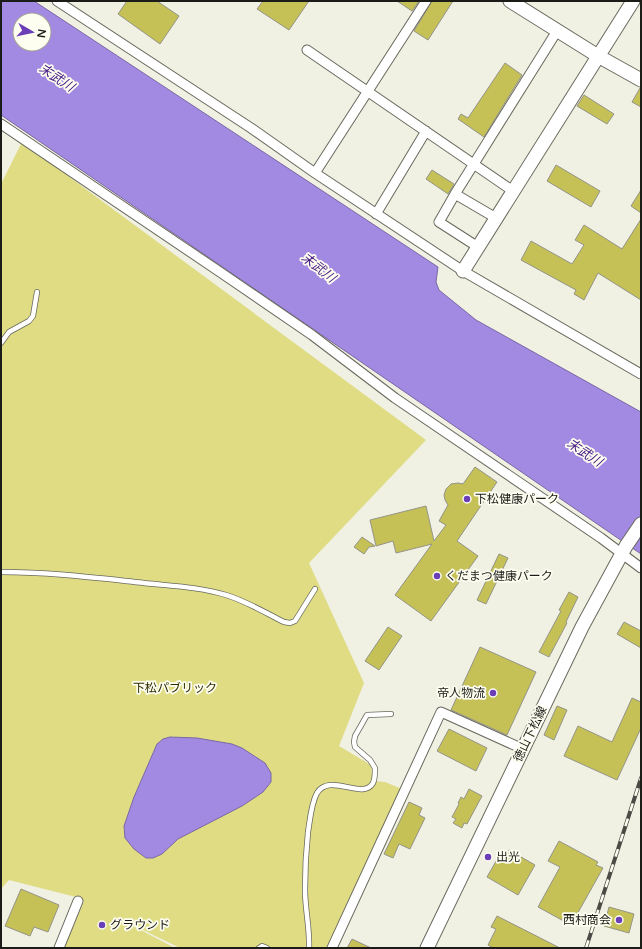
<svg xmlns="http://www.w3.org/2000/svg" width="642" height="949" font-family="'Varela Round','Noto Sans JP',sans-serif">
	<style>
		.green { fill: #dfdc84 }
		.water { fill: #a289e1; stroke: #7a68a4; fill-rule: evenodd }
		.building { fill: #c5c157; stroke: #949488 }
		.lines { fill: none; stroke-linecap: round; stroke-linejoin: round }
		.lane-casing { stroke: #69695e; stroke-width: 6 }
		.street-casing { stroke: #69695e; stroke-width: 11 }
		.secondary-casing { stroke: #69695e; stroke-width: 15 }
		.lane { stroke: #fff; stroke-width: 4.5 }
		.street { stroke: #fff; stroke-width: 9 }
		.secondary { stroke: #fff; stroke-width: 13 }
		.rail-casing { stroke: #4b4b45; stroke-width: 4 }
		.rail { stroke: #fdfdf0; stroke-width: 2.5; stroke-dasharray: 8; stroke-linecap: butt }
		.poi-dot { fill: #6a3eb6; stroke: #fdfdf0; stroke-width: 1.5 }
		.labels { text-anchor: middle; stroke-width: 3.5; stroke-linejoin: round; paint-order: stroke }
		.poi-label { font-size: 12px; fill: #1b1b17; stroke: #fdfdf0; text-anchor: start }
		.park-label { font-size: 12px; fill: #2e2b00; stroke: #fdfdf0 }
		.street-label { font-size: 12px; fill: #1b1b17; stroke: #fdfdf0 }
		.water-label { font-size: 13px; font-style: italic; fill: #4a2086; stroke: #fdfdf0 }
	</style>
	<rect width="100%" height="100%" fill="#f0f0e3"/>
	<path class="green" d="M22,142L426,440L309,563L364,683L339,746L371,765L373,781L385,782L402,789L326,948H180L110,914L175,948H64L84,901L76,897L9,880L1,889V184Z"/>
	<path class="water" d="M1,1H34L438,267L436,282L439,290L476,320L641,412V554L1,115ZM20,20H44V44H20Z
		M170,737L197,738L232,744L242,748L265,763L271,773V782L263,792L242,806L178,839L162,854L153,858H146L134,849L125,838L124,826L134,797L157,744L163,739Z"/>
	<path class="building" d="M127,1H157L179,16L160,44L118,14Z
		M263,1H309L289,30L257,9Z
		M397,1H419L412,11Z
		M432,1H453L428,40L414,31Z
		M505,63L522,75L484,137L458,119L461,114L468,118Z
		M640,88H641V107L632,102Z
		M584,95L614,114L607,124L577,106Z
		M556,165L600,191L591,207L547,181Z
		M432,170L454,184L448,194L426,179Z
		M641,190V213L631,206Z
		M641,219V300L598,273L584,300L574,294L576,290L521,260L531,241L572,264L584,245L575,240L584,225L622,249Z
		M475,467L497,482L457,541L478,556L431,621L395,595L432,544L396,553L393,541L376,546L370,520L426,506L434,541L446,525L439,521L448,505L445,500L444,495L446,489L451,484L458,483L463,484Z
		M362,537L375,546L369,547L364,554L354,547Z
		M499,554L508,558L486,604L477,600Z
		M569,592L578,597L566,622L567,623L549,657L539,652L561,611L559,610Z
		M624,622L641,631V648L617,634Z
		M388,627L402,636L379,670L365,661Z
		M480,647L536,672L507,735L451,710Z
		M632,698L641,702V728L617,780L564,756L578,726L612,742Z
		M557,706L567,710L554,740L544,735Z
		M449,729L487,748L476,771L437,751Z
		M469,789L482,796L467,824L464,823L462,828L453,823L456,819L452,817L459,804L458,803L461,797L464,799Z
		M409,802L422,808L419,815L425,818L410,849L399,844L393,858L384,854Z
		M559,841L598,862L596,865L603,868L571,925L538,907L560,867L548,861Z
		M509,850L535,865L518,895L487,877L499,856L504,859Z
		M21,889L59,905L48,932L34,927L30,936L5,926Z
		M609,907L634,914L629,933L604,926Z
		M497,916L560,948H493L488,945L496,929L491,927Z
		M352,939L371,948H347Z"/>
	<g class="lines">
		<defs>
			<path id="lane" d="M1,343L9,332L29,321L33,316L37,292
				M1,572C49,572 97,578 144,583C171,586 200,587 226,595C246,601 266,613 284,622L290,623L295,621L315,589
				M259,948L262,946L267,948
				M309,948C310,929 305,909 305,890C305,871 306,851 308,832C310,820 311,804 317,793C330,772 363,801 373,783C375,779 375,773 375,768L370,760L355,747L354,742L355,736L367,715L391,714"/>
			<path id="street" d="M57,1L251,128L315,173L463,271L641,374
				M307,50L513,191
				M1,124L220,272L312,335L395,398L601,538L641,568
				M315,173L426,1
				M455,194L496,218
				M376,214L426,131
				M478,247L439,222L455,194L557,31
				M59,948L78,901
				M332,948L441,712L523,749"/>
			<path id="secondary" d="M510,1L598,56L641,80
				M463,271L633,1
				M427,948L582,627L626,546L641,524"/>
		</defs>
		<use href="#lane" class="lane-casing"/>
		<use href="#street" class="street-casing"/>
		<use href="#secondary" class="secondary-casing"/>
		<use href="#lane" class="lane"/>
		<use href="#street" class="street"/>
		<use href="#secondary" class="secondary"/>
		<defs>
			<path id="rail" d="M586,948L641,778"/>
		</defs>
		<use href="#rail" class="rail-casing"/>
		<use href="#rail" class="rail"/>
	</g>
	<g class="poi-dot">
		<circle cx="467" cy="499" r="4"/>
		<circle cx="437" cy="576" r="4"/>
		<circle cx="493" cy="693" r="4"/>
		<circle cx="488" cy="857" r="4"/>
		<circle cx="619" cy="920" r="4"/>
		<circle cx="102" cy="925" r="4"/>
	</g>
	<g class="labels">
		<g class="poi-label">
			<text x="475" y="503">下松健康パーク</text>
			<text x="445" y="580">くだまつ健康パーク</text>
			<text x="485" y="697" text-anchor="end">帝人物流</text>
			<text x="496" y="861">出光</text>
			<text x="611" y="924" text-anchor="end">西村商会</text>
			<text x="110" y="929">グラウンド</text>
		</g>
		<g class="park-label">
			<text x="175" y="692">下松パブリック</text>
		</g>
		<g class="street-label">
			<text transform="translate(530 734) rotate(-64)" y="4">徳山下松線</text>
		</g>
		<g class="water-label">
			<text transform="translate(57 77) rotate(33)" y="5">末武川</text>
			<text transform="translate(319 267) rotate(38)" y="5">末武川</text>
			<text transform="translate(585 452) rotate(33)" y="5">末武川</text>
		</g>
	</g>
	<rect width="642" height="949" fill="none" stroke="#1b1b17" stroke-width="4"/>
	<g transform="translate(32 32) rotate(99)"><circle r="19" fill="#fdfdf0" stroke="#a3a399"/>
	<path d="M0-3L7 15L0 10L-7 15Z" fill="#6a3eb6"/>
	<text y="-6" font-size="11" font-weight="bold" text-anchor="middle" fill="#1b1b17">N</text>
	</g>
</svg>
